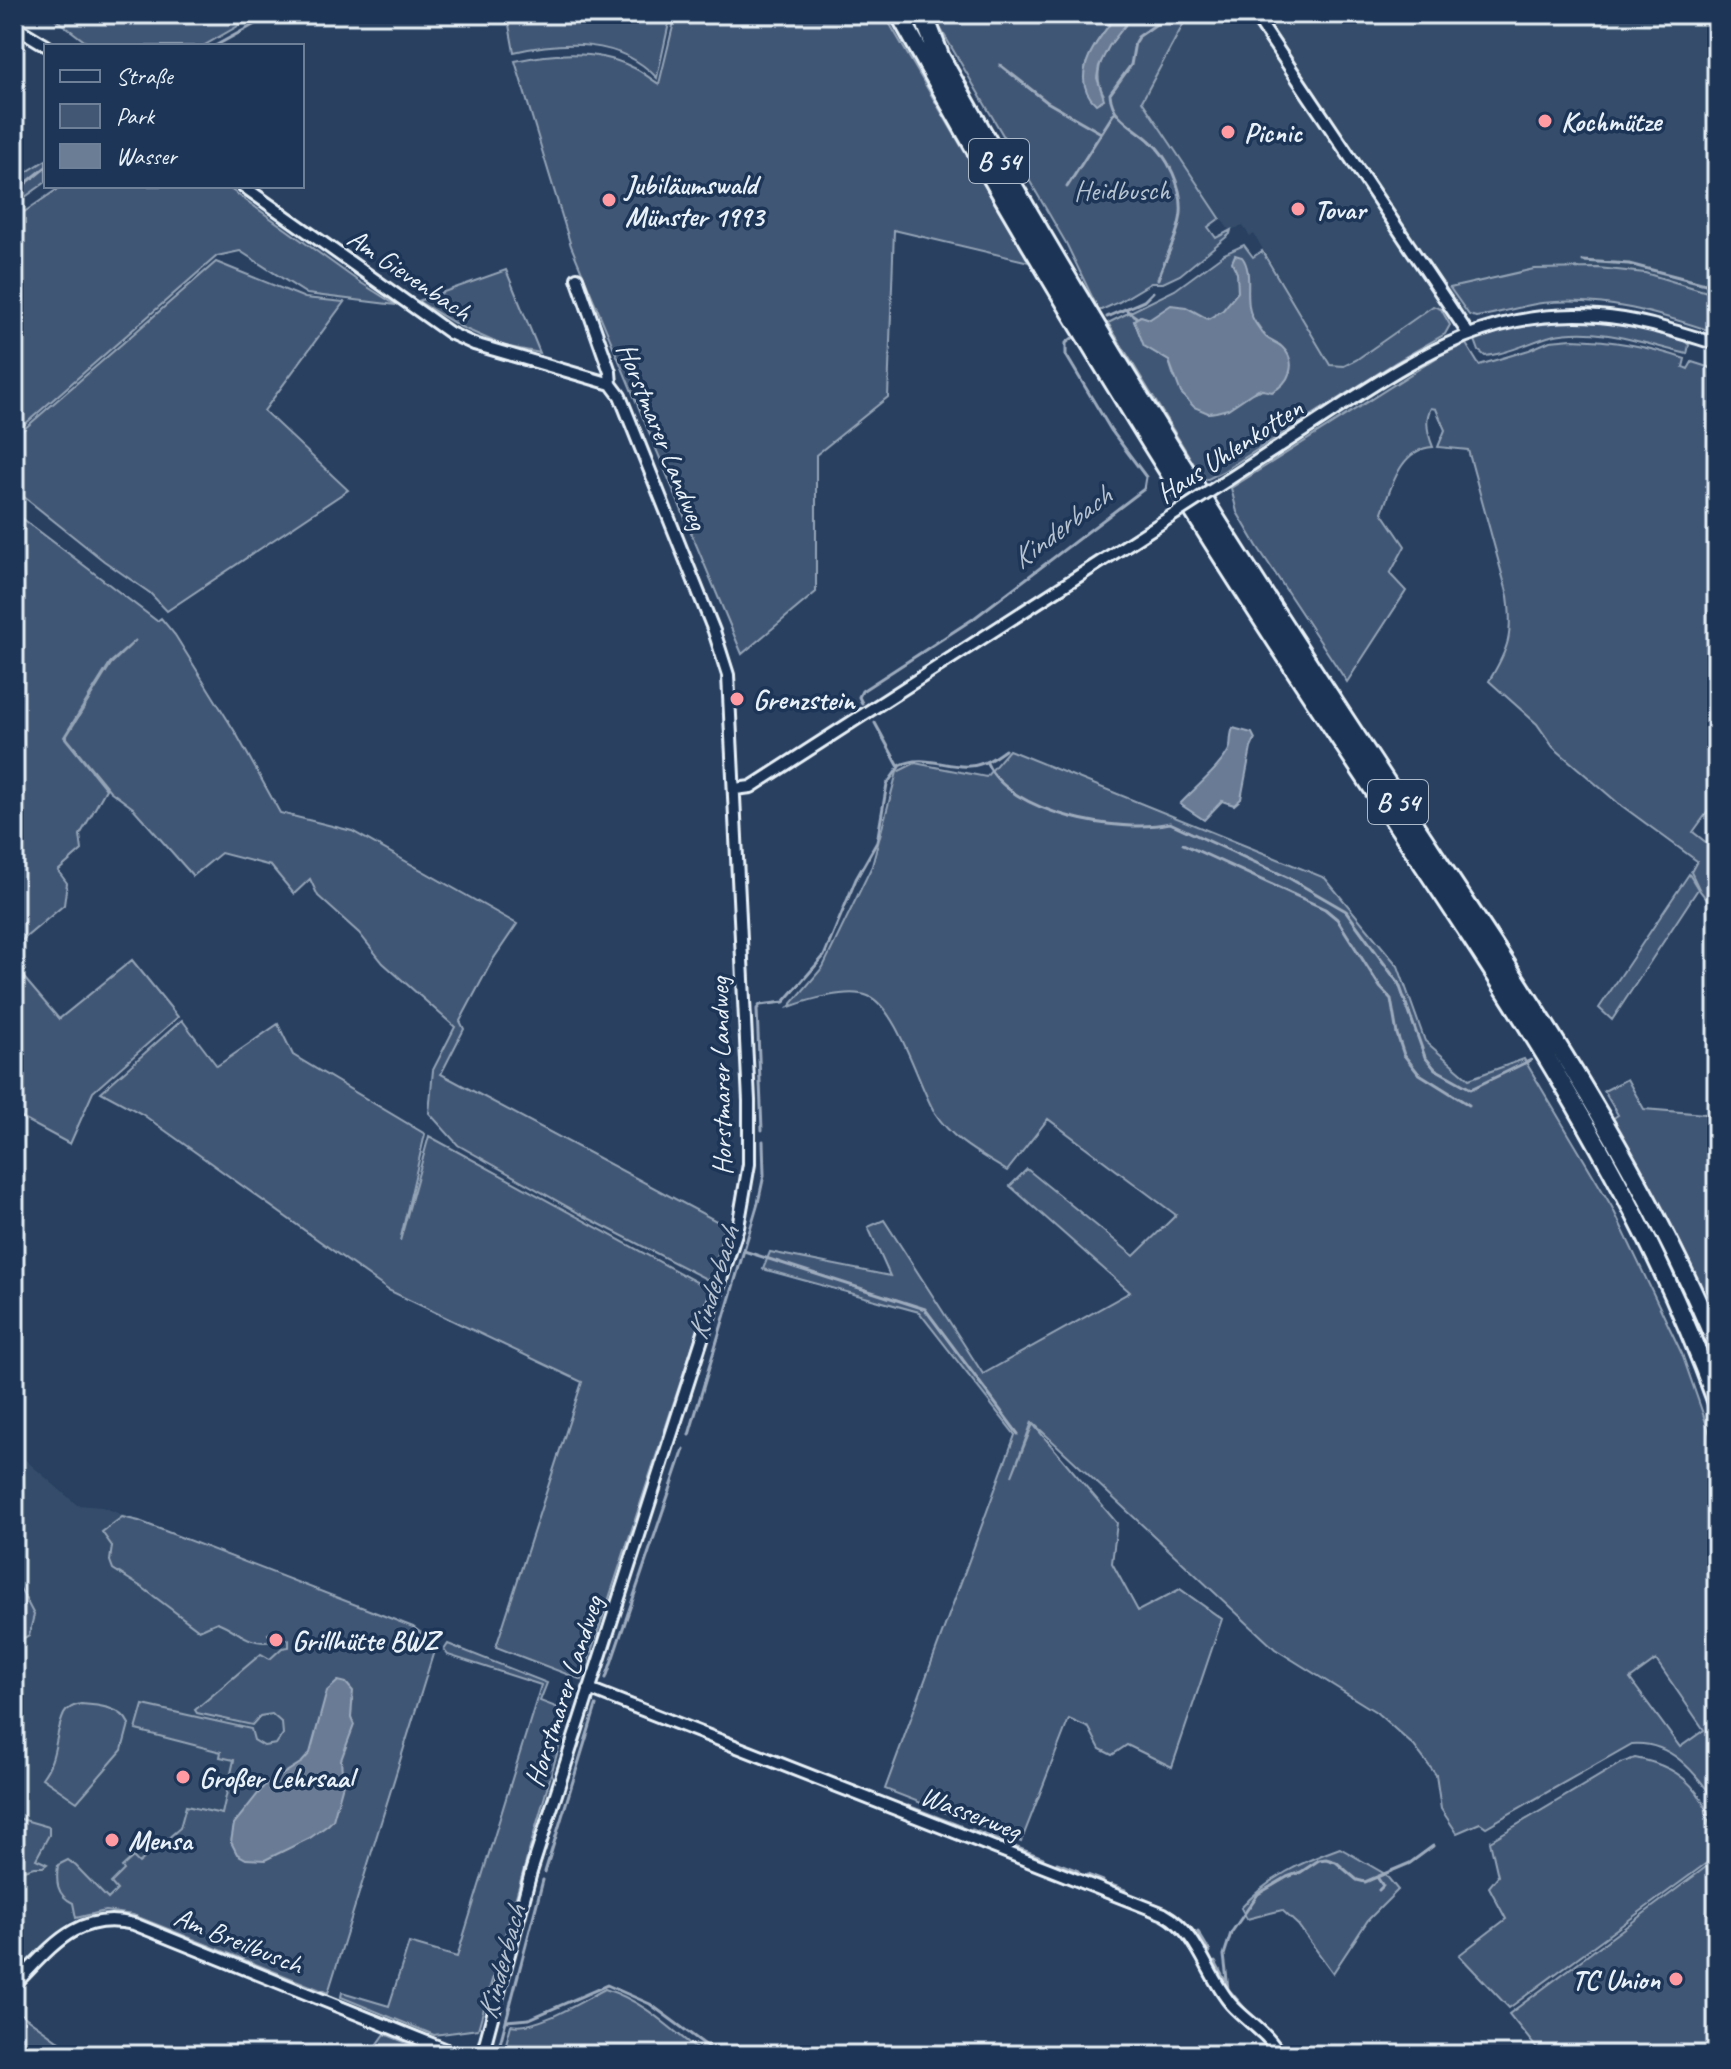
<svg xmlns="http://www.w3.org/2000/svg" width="1731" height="2069" font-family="Caveat,sans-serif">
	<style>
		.built { fill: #364d6b }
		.green { fill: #415774; stroke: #94a4b6; stroke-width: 2; fill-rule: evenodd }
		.water { fill: #6b7c95; stroke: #9dabbd; stroke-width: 2 }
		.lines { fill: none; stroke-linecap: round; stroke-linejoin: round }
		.stream { stroke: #9dabbd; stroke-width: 3 }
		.minor-casing { stroke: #e8f1f8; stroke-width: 16 }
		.trunk-casing { stroke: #e8f1f8; stroke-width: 22 }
		.motorway-casing { stroke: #e8f1f8; stroke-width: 24 }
		.minor { stroke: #1d3557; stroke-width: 10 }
		.trunk { stroke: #1d3557; stroke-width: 16 }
		.motorway { stroke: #1d3557; stroke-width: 18 }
		.minor-bridge-casing { stroke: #e8f1f8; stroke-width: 16; stroke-linecap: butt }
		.minor-bridge { stroke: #1d3557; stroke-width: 10 }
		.poi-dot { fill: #ff9aa2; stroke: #1d3557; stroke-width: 3 }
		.labels { text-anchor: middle; stroke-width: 7; stroke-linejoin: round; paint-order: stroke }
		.shield { fill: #1d3557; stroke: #abb9c8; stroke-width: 2 }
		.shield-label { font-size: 26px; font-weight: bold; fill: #e8f1f8 }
		.poi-label { font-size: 28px; font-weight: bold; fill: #e8f1f8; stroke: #1d3557; text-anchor: start }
		.park-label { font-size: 28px; fill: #b6c3d0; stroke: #1d3557 }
		.street-label { font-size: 28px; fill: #e8f1f8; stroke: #1d3557 }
		.water-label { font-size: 30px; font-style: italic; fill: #b6c2d0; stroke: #1d3557 }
	</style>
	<rect width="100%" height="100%" fill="#294061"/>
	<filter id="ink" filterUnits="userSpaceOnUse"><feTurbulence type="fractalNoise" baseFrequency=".0125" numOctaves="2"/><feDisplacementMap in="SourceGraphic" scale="16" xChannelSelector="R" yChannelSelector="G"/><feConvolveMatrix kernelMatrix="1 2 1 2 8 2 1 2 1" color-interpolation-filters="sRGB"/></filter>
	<g filter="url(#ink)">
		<path class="built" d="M1196,14H1717V295L1645,273L1572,268L1534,269L1497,276L1451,288L1469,315L1414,340L1340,380L1254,234L1250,236L1243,226L1229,230L1142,101L1185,21Z
			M14,1450L77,1505L102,1507L413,1627L432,1646L434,1651L328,1993L133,1915L116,1911L88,1914L68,1923L14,1972Z"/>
		<path class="green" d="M49,14H259L203,46H91Z
			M507,14H671L657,78C620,38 564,41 514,52Z
			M676,14H884L1029,262L894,230L888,397L816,455V592L742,654L571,246L515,61C552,53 597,49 632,67C642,71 650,79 659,84Z
			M932,14H1118L1097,42L1086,64L1104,95C1086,65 1116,37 1134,14H1196L1185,21L1142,101L1220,218L1208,227L1216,238L1231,230L1230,234L1180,275L1163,283H1151L1119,302L1099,311L1066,243Z
			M46,160V182L14,205V180Z
			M62,186H226L358,281L396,305L307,294L240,251L217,256L16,432L14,219Z
			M1244,245L1253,257L1262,251L1330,365L1344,366L1356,360L1433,306L1441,309L1450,325L1445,334L1396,362L1222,472L1206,480L1200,474L1108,323L1175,290L1224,254ZM1140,316L1150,319L1257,324L1266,337L1277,343L1266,390C1245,389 1231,412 1208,413L1174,377L1169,361L1144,345L1134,320Z
			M216,262L305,298L344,302L264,411L348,490L167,611L150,593L104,561L14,489V435L16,436Z
			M1598,268L1645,273L1717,295V333C1660,314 1604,296 1542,303C1520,306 1498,314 1476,317L1469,315L1450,288L1534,269Z
			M506,270L540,353L504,346L461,327L418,301Z
			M1581,320C1606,321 1674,328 1689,345L1687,354C1645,344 1597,325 1551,336C1530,342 1508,354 1485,356L1479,351L1475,340L1478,337L1515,327Z
			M1572,339C1612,340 1648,346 1685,359L1683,367L1688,369L1692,362L1717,370V799L1693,832L1717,851V912L1700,891L1691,872L1697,861L1618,803L1553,747L1537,724L1489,681C1509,648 1513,635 1508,596L1468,450L1438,447L1445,430L1436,409L1431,408C1424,420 1428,435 1433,447C1400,449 1392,486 1382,512L1405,546L1390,574L1406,591L1347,682L1257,546L1237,512L1231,488L1441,355L1466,344L1479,365L1529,350L1550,341Z
			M14,512L157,621L161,618L175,635L237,735L280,813L352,831L517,924L492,961L460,1021L464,1029L441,1074L724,1225L712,1282L584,1216L458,1145L429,1113L433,1070L455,1027L383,963L359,933L318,896L310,879L294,894L271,866L221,853L193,876L133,808L110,791L66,737L111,664L136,640L110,663L64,737L106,789L80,835L82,850L58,871L67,883L64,905L14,947Z
			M1009,750L1325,878L1398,966L1425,1041L1469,1079L1524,1059L1612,1207L1682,1354L1717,1454V1803C1695,1773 1672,1741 1632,1744L1486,1827L1480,1823L1457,1833L1441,1809L1436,1775L1414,1746L1376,1712L1275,1649L1032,1422L1012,1476L1033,1424L1117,1523L1112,1563L1138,1611L1180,1589L1222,1619L1172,1767L1127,1745L1112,1755L1100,1749L1089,1728L1069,1719L1021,1842L885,1789L1015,1435L919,1312L763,1269L770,1252L890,1276L868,1227L884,1220L983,1374L1130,1292L1010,1186L1027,1169L1134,1256L1176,1215L1048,1119L1007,1171C980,1154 953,1141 935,1113C919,1087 897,1007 868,996C848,988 808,1000 789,1007L823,967L872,866L897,772L915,763L986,777ZM1656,1660L1704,1730L1680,1747L1630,1679Z
			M1689,874L1698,889L1612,1020L1599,1008Z
			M132,960L178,1017L93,1092L70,1144L14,1114V966L59,1019Z
			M182,1020L217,1066L278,1024L293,1055L425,1134L400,1241L429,1136L711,1290L582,1680L496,1647L582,1382L388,1290L142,1114L101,1092Z
			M1627,1079L1644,1109L1717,1115V1328L1609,1121L1618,1115L1604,1091Z
			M122,1517L139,1521L413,1627L425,1636L434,1651L328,1993L133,1915L105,1911L76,1918L73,1903C56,1895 56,1881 58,1865L68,1860L76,1866L108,1899L117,1890L111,1883L124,1870L122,1867L133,1857L139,1863L180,1828L186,1806L222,1814L234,1760L220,1757L221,1752L136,1730L143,1705L251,1729L254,1740L264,1746L276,1744L283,1734L282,1723L272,1714L260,1716L252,1725L197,1713L195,1710L261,1654L270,1659L282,1648L289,1647V1640L280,1635L276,1637L272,1632L268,1634L272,1641C248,1646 237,1629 217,1622L199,1630L143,1588L113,1569L110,1561L112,1546L102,1532Z
			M14,1577L34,1615L29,1635L14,1644Z
			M448,1644L547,1683L540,1701L569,1712L478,2029L434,2035L341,1997L342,1992L389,2006L409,1943L457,1957L541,1685L448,1655L444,1650Z
			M81,1704C97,1705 122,1707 129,1724L122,1750L77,1802L42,1778C58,1758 54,1735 64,1714C68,1707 74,1706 81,1704Z
			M1635,1758C1691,1768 1720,1806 1708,1862L1509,2008L1459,1955L1506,1919L1489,1887L1498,1876L1490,1841L1621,1763Z
			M14,1817L49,1827V1835L36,1859L47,1864L43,1867H34L24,1870L20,1867V1857L14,1856Z
			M1340,1848L1385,1874L1398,1890L1368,1920L1333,1973L1298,1925L1282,1910L1247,1919L1241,1908C1268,1878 1301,1862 1340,1848Z
			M1712,1856L1717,1858V2055H1542L1509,2014L1710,1864Z
			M605,1989C646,2002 671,2030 704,2055H503L511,2025C535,2031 582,2001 605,1989Z
			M14,2009L78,2055H14Z
			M385,2034L436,2055H370Z"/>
		<path class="water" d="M1118,14H1134L1109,46L1099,66L1097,78L1104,99L1096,104C1066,77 1099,37 1118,14Z
			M1235,255L1242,257C1253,271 1245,294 1250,311C1252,319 1260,331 1266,337C1271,342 1277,342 1282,347C1299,363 1289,383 1272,392L1258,389L1228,409L1216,412L1208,413L1194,407L1181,393L1169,361L1144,346L1134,320L1141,316L1150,319L1171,305L1186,307L1208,319L1223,310L1238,292L1237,273L1232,262Z
			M1233,728L1252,733L1255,739L1251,748L1241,799L1234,805L1222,801L1204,820L1180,804C1192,791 1225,763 1230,747C1231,741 1230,735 1233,728Z
			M338,1681L346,1683L353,1691L351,1718L354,1725L341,1760L343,1784L333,1820L328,1825L310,1838L265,1860L246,1859L237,1854L231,1842L234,1824L264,1786L302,1762L310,1753L327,1691Z"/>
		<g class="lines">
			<path class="stream" d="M215,46L273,14
				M1000,65L1047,102L1101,133
				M1067,187L1114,113
				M14,193L46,167
				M1583,261L1629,264L1717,287
				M1158,279C1165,258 1179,235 1181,213C1183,188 1168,156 1149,140C1132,125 1112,118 1110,94L1131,65L1135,42L1138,37L1155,25L1179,14
				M1126,310L1136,317
				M1107,317L1144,301L1153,292
				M862,703L859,697L862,691L973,619L1144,489L1146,477L1111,430L1066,355V343L1075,336
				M987,763C1009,814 1120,834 1170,823L1289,878L1346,911L1399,984L1425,1057L1435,1069L1471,1089L1531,1060
				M899,766C923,753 945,768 970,766C984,765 994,758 1005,750
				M1183,844L1325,909L1337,919L1380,987L1391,999L1397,1034L1404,1055L1418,1073L1469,1105
				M762,1130L757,1009L760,1005L784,1002L824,956L856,879L877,842L887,784L899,767L875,723
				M744,1251L925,1309L1018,1434
				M689,1435L758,1203L764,1175L763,1141
				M606,1678L684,1449
				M908,1806L960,1826
				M972,1830L1043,1858
				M1057,1863L1078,1871
				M545,1872L596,1706
				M1087,1875L1103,1881
				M1377,1877L1383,1886L1379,1890
				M1111,1885L1125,1890
				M1198,1932L1210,1952
				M1215,1962L1226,1983
				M1252,2017L1228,1989L1224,1955L1231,1933L1258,1894L1287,1877L1301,1872L1319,1860L1326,1859L1336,1862L1357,1880L1365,1882L1410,1863L1433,1846
				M506,2021L529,2019L607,1985L650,2004L719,2055
				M1245,2026L1257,2037
				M1267,2047L1272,2055
				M497,2055L543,1880"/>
			<defs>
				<path id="minor" d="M1254,14L1469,335
					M14,26L47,46
					M243,186L450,333L474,344L611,384
					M1226,481C1266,455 1305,430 1344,404C1426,351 1496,308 1599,316C1640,319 1677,332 1717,344
					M735,789L751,787L1164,521
					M589,1689L1164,1914C1200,1934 1206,1975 1231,2004C1246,2021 1270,2034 1279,2055
					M14,1985C51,1948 76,1910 134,1924L459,2055
					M482,2055L531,1872L738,1227L749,1164V1101L728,675L714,631L620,396L611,384L610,372L577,278"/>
				<path id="trunk" d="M899,14C1032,256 1177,491 1328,721C1471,940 1628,1155 1717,1403
					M933,43C1068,289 1218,526 1372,760C1495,949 1630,1137 1717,1346"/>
				<path id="motorway" d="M923,14L938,53"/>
			</defs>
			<use href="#minor" class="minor-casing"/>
			<use href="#trunk" class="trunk-casing"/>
			<use href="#motorway" class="motorway-casing"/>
			<use href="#minor" class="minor"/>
			<use href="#trunk" class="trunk"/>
			<use href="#motorway" class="motorway"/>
			<defs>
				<path id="minor-bridge" d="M1164,521L1226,481"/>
			</defs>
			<use href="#minor-bridge" class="minor-bridge-casing"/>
			<use href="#minor-bridge" class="minor-bridge"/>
		</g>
	</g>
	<g class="poi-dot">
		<circle cx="1545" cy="121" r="8"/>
		<circle cx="1228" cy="132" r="8"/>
		<circle cx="609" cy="200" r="8"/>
		<circle cx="1298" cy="209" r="8"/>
		<circle cx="737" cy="699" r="8"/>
		<circle cx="276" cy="1640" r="8"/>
		<circle cx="183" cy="1777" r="8"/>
		<circle cx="112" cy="1840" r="8"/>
		<circle cx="1676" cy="1979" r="8"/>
	</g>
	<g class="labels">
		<g class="shield">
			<rect x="969" y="139" width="60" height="44" rx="6"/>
			<rect x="1368" y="780" width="60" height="44" rx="6"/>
		</g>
		<g class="shield-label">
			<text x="999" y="170">B 54</text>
			<text x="1398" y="811">B 54</text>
		</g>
		<g class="poi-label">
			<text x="1561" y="131">Kochmütze</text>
			<text x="1244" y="142">Picnic</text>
			<text x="625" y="194">Jubiläumswald<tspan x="625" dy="32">Münster 1993</tspan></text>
			<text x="1314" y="219">Tovar</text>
			<text x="753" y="709">Grenzstein</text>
			<text x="292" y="1650">Grillhütte BWZ</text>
			<text x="199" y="1787">Großer Lehrsaal</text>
			<text x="128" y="1850">Mensa</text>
			<text x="1660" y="1989" text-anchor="end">TC Union</text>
		</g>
		<g class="park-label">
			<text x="1122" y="200">Heidbusch</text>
		</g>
		<g class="street-label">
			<text transform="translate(410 274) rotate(34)" y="10">Am Gievenbach</text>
			<text transform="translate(663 436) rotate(68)" y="10">Horstmarer Landweg</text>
			<text transform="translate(1229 450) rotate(-33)" y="10">Haus Uhlenkotten</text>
			<text transform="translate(720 1076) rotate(-91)" y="10">Horstmarer Landweg</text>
			<text transform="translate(563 1691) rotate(-72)" y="10">Horstmarer Landweg</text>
			<text transform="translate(971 1812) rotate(21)" y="10">Wasserweg</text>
			<text transform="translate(239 1940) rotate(22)" y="10">Am Breilbusch</text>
		</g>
		<g class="water-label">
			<text transform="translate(1061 527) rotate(-37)" y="10">Kinderbach</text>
			<text transform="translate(713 1283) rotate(-73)" y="10">Kinderbach</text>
			<text transform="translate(501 1962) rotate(-75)" y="10">Kinderbach</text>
		</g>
	</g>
	<rect width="1731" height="2069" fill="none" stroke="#1d3557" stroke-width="48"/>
	<rect x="24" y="24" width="1683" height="2021" fill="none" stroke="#e8f1f8" stroke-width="3" filter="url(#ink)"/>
	<rect x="44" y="44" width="260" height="144" fill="#1d3557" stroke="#6e8097" stroke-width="2"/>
	<rect x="60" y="70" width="40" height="12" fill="#1d3557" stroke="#6e8097" stroke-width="2"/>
	<text x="116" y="84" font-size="24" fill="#e8f1f8">Straße</text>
	<rect x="60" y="104" width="40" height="24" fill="#415774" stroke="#6e8097" stroke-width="2"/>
	<text x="116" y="124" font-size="24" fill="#e8f1f8">Park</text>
	<rect x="60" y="144" width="40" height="24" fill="#6b7c95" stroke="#6e8097" stroke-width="2"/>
	<text x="116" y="164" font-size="24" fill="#e8f1f8">Wasser</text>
</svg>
